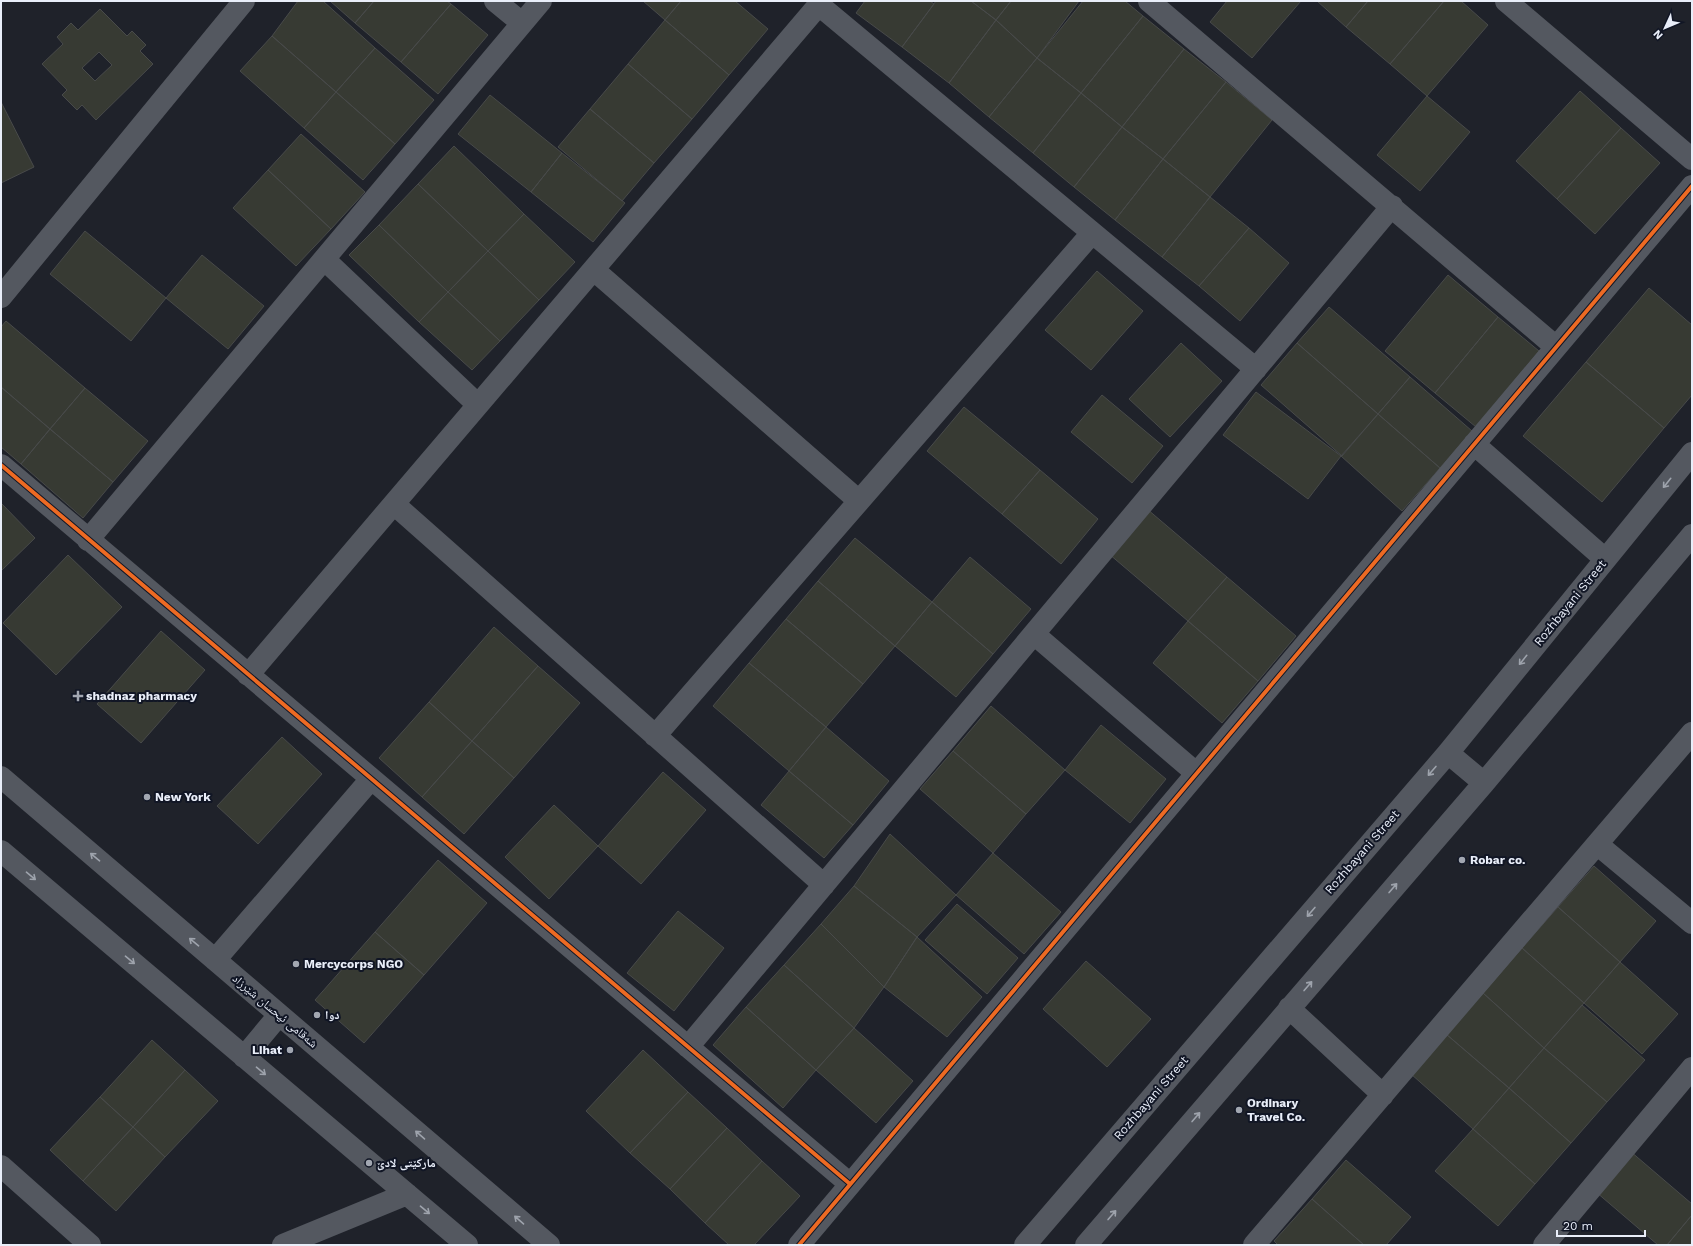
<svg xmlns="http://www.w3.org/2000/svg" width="1693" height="1246" font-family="'Work Sans','Noto Naskh Arabic',sans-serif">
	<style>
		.building { fill: #373a33; stroke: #484a4a; fill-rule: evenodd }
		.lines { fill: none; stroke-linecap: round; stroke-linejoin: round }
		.minor { stroke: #545860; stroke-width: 22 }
		.cycleway-casing { stroke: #111625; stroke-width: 6 }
		.cycleway { stroke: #ed6a23; stroke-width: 4 }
		.oneway { stroke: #9ea3ac }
		.poi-dot { fill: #a2a7b1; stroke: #111625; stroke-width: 1.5 }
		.labels { text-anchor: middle; stroke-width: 4; stroke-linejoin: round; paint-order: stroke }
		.street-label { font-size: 12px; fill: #e9eef9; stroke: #111625 }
		.poi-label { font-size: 12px; font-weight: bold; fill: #e9eef9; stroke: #111625; text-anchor: start }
	</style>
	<rect width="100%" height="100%" fill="#1f222a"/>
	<path class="building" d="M298,1H323L375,48L336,92L272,36Z
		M330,1H374L355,23Z
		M374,1H447L451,4L401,62L355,23Z
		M643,1H681L665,20Z
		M681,1H735L768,29L729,75L665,20Z
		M865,1H930L934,4L902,47L856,13Z
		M936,1H971L996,20L949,83L902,47Z
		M971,1H1011L996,20Z
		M1011,1H1079L1037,58L996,20Z
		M1083,1H1125L1143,16L1081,93L1037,58Z
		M1227,1H1301L1252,58L1210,22Z
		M1317,1H1368L1346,27Z
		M1368,1H1444L1390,64L1346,27Z
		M1444,1H1461L1488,25L1427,96L1390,64Z
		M451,4L488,35L438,94L401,62Z
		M100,9L127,36L132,31L146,45L140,51L153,64L96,120L82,105L77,110L62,95L67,90L42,64L63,44L57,37L71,23L78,30ZM99,52L112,65L95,81L82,68Z
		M1143,16L1184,49L1122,127L1081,93Z
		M665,20L729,75L692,119L628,64Z
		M996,20L1037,58L989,117L949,83Z
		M272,36L336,92L304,128L240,71Z
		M375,48L434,100L395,144L336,92Z
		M1184,49L1226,82L1163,159L1122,127Z
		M1037,58L1081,93L1033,153L989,117Z
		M628,64L692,119L654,163L590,109Z
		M1226,82L1272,120L1210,197L1163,159Z
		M1580,91L1621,128L1557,199L1516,161Z
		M336,92L395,144L363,180L304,128Z
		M1081,93L1122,127L1074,187L1033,153Z
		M490,95L562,153L531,192L458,134Z
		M1427,96L1470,132L1420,191L1377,155Z
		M1,102L34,167L1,183Z
		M590,109L654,163L622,201L558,147Z
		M1122,127L1163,159L1115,220L1074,187Z
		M1621,128L1660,163L1595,234L1557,199Z
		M301,134L365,192L331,229L268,170Z
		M454,146L524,214L488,251L418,184Z
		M562,153L625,203L593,242L531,192Z
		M1163,159L1210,197L1162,257L1115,220Z
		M268,170L331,229L296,266L233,208Z
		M418,184L488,251L448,292L379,225Z
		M1210,197L1249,228L1199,286L1162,257Z
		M524,214L575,262L539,300L488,251Z
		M379,225L448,292L419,322L349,255Z
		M1249,228L1289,263L1240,321L1199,286Z
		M85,231L166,298L131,341L50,274Z
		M488,251L539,300L500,341L448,292Z
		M202,255L264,306L228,349L166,298Z
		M1097,271L1143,311L1091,370L1045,330Z
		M1448,275L1498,317L1435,393L1385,351Z
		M1649,288L1692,325V395L1664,428L1586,362Z
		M448,292L500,341L472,370L419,322Z
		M1329,307L1410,377L1378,414L1297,343Z
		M1498,317L1539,351L1476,427L1435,393Z
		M6,321L85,388L50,429L1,387V327Z
		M1181,343L1222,381L1170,437L1129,399Z
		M1297,343L1378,414L1342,456L1261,385Z
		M1586,362L1664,428L1602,502L1523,436Z
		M1410,377L1472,431L1440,468L1378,414Z
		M1,387L50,429L21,464L1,447Z
		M85,388L148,441L113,482L50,429Z
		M1256,392L1341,456L1308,499L1223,435Z
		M1102,395L1163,446L1132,483L1071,432Z
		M964,407L1040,470L1002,514L927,451Z
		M1378,414L1440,468L1402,511L1341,456Z
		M50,429L113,482L83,518L21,464Z
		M1040,470L1098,519L1061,564L1002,514Z
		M1,503L35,538L1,571Z
		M1147,509L1227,577L1188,621L1109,554Z
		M855,538L932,602L895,646L818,581Z
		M68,555L122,607L56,675L3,623Z
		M970,557L1031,609L993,654L932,602Z
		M1227,577L1296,636L1258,681L1188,621Z
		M818,581L895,646L863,684L786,619Z
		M932,602L993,654L956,697L895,646Z
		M786,619L863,684L826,727L749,663Z
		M1188,621L1258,681L1222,723L1153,663Z
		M494,627L538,666L472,741L429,702Z
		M161,631L205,670L141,743L97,704Z
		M749,663L826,727L789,771L713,706Z
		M538,666L580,703L514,778L472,741Z
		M429,702L472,741L422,797L379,758Z
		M991,706L1065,770L1026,814L953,751Z
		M1101,725L1166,779L1130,823L1065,770Z
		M826,727L889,781L853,825L789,771Z
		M282,737L322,774L258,844L217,806Z
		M472,741L514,778L464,834L422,797Z
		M953,751L1026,814L993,853L920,789Z
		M789,771L853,825L824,858L761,805Z
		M663,772L706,810L641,884L598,846Z
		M554,805L598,846L549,899L505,857Z
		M890,834L956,895L917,937L854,886Z
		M993,853L1061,912L1024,954L956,895Z
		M438,860L487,903L424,975L375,932Z
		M1594,866L1656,921L1620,962L1558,907Z
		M854,886L917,937L884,987L821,924Z
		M957,904L1018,958L987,994L925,940Z
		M1558,907L1620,962L1584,1003L1522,948Z
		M678,911L724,948L674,1011L627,973Z
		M821,924L884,987L854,1028L784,965Z
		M375,932L424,975L364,1043L315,1000Z
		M917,937L982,997L947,1037L884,987Z
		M1522,948L1584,1003L1544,1048L1483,993Z
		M1086,961L1151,1019L1107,1067L1043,1009Z
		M1620,962L1678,1014L1642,1054L1584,1003Z
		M784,965L854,1028L816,1070L746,1007Z
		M1483,993L1544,1048L1509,1088L1446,1034Z
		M1582,1005L1645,1060L1607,1102L1544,1048Z
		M746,1007L816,1070L783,1108L713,1045Z
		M854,1028L913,1081L876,1123L816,1070Z
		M1446,1034L1509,1088L1473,1129L1411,1074Z
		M152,1040L185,1070L133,1127L100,1097Z
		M1544,1048L1607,1102L1571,1143L1509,1088Z
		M643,1050L688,1092L630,1153L586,1111Z
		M185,1070L218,1101L165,1157L133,1127Z
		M1509,1088L1571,1143L1535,1184L1473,1129Z
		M688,1092L727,1128L670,1189L630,1153Z
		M100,1097L133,1127L83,1181L50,1150Z
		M133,1127L165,1157L116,1211L83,1181Z
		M727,1128L762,1161L705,1223L670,1189Z
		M1473,1129L1535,1184L1498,1226L1435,1171Z
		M1630,1151L1692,1204V1215L1667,1245H1658L1596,1192Z
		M1346,1160L1411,1217L1386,1245H1364L1312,1199Z
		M762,1161L800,1196L754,1245H729L705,1223Z
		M1312,1199L1364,1245H1278L1274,1241Z
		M1692,1215V1245H1667Z"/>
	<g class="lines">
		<path class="minor" d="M495,1L522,23
			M1149,1L1556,347
			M1506,1L1692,159
			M819,5L1256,369
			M324,259L478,405
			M594,270L859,501
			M1,297L244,1
			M1474,444L1605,559
			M1,465L850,1184
			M394,504L824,885
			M88,540L541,1
			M1034,634L1196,773
			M248,675L822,1
			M655,736L1092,233
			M1448,753L1484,783
			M1,777L549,1245
			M1597,844L1692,923
			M1,851L467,1245
			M215,960L371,779
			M1289,1008L1383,1095
			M688,1047L1392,206
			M244,1057L279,1015
			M1,1166L90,1245
			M283,1245L407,1194
			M799,1245L1692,186
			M1025,1245L1448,753L1692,453
			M1086,1245L1484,783L1692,535
			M1254,1245L1692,733
			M1544,1245L1692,1068"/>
		<defs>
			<path id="cycleway" d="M1,465L850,1184
				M799,1245L1692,186"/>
		</defs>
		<use href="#cycleway" class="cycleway-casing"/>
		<use href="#cycleway" class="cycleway"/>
	</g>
	<defs><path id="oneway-shaft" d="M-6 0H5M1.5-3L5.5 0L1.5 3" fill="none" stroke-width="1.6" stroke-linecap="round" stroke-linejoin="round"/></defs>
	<g class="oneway">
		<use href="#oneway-shaft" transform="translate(1667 483) rotate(129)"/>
		<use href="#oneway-shaft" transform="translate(1523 660) rotate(129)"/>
		<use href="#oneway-shaft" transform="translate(1432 771) rotate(131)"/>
		<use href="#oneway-shaft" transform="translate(95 857) rotate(-140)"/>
		<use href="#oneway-shaft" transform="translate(31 876) rotate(40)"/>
		<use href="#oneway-shaft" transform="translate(1393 888) rotate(-49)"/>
		<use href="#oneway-shaft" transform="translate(1311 912) rotate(131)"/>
		<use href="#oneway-shaft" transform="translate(194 942) rotate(-140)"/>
		<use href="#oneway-shaft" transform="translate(130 960) rotate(40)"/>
		<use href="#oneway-shaft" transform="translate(1308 986) rotate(-49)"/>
		<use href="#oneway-shaft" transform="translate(261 1071) rotate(40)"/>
		<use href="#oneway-shaft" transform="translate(1196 1117) rotate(-49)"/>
		<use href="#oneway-shaft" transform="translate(420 1135) rotate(-139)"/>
		<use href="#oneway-shaft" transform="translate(425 1210) rotate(40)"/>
		<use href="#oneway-shaft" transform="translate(1112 1215) rotate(-49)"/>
		<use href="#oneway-shaft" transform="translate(519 1220) rotate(-139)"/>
	</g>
	<g class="poi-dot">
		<path d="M76 690h4v4h4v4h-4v4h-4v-4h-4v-4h4z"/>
		<circle cx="147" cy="797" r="4"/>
		<circle cx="1462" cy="860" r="4"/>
		<circle cx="296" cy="964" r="4"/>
		<circle cx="317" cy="1015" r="4"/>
		<circle cx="290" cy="1050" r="4"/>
		<circle cx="1239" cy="1110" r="4"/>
		<circle cx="369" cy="1163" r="4"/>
	</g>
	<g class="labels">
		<g class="street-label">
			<text transform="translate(1570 603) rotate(-51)" y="4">Rozhbayani Street</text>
			<text transform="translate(1362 852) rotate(-49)" y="4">Rozhbayani Street</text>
			<text transform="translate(275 1011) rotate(40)" y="4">شەقامی ئیحسان شێرزاد</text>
			<text transform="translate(1151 1098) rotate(-49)" y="4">Rozhbayani Street</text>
		</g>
		<g class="poi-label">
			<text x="86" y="700">shadnaz pharmacy</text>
			<text x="155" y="801">New York</text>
			<text x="1470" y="864">Robar co.</text>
			<text x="304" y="968">Mercycorps NGO</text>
			<text x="325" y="1019">دوا</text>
			<text x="282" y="1054" text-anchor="end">Lihat</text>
			<text x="1247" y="1107">Ordinary<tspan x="1247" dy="14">Travel Co.</tspan></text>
			<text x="377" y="1167">مارکێتی لادێ</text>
		</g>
	</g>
	<rect width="1693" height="1246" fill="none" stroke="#e9eef9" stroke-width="4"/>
	<g transform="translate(1665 28) rotate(226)" stroke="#111625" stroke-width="3" paint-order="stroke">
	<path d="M0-3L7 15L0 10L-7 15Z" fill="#e9eef9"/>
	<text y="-6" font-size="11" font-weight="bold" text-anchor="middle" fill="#e9eef9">N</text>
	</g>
	<path d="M1557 1230v6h88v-6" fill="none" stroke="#e9eef9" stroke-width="2"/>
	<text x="1563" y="1230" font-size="12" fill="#e9eef9" stroke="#111625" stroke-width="3" paint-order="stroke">20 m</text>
</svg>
